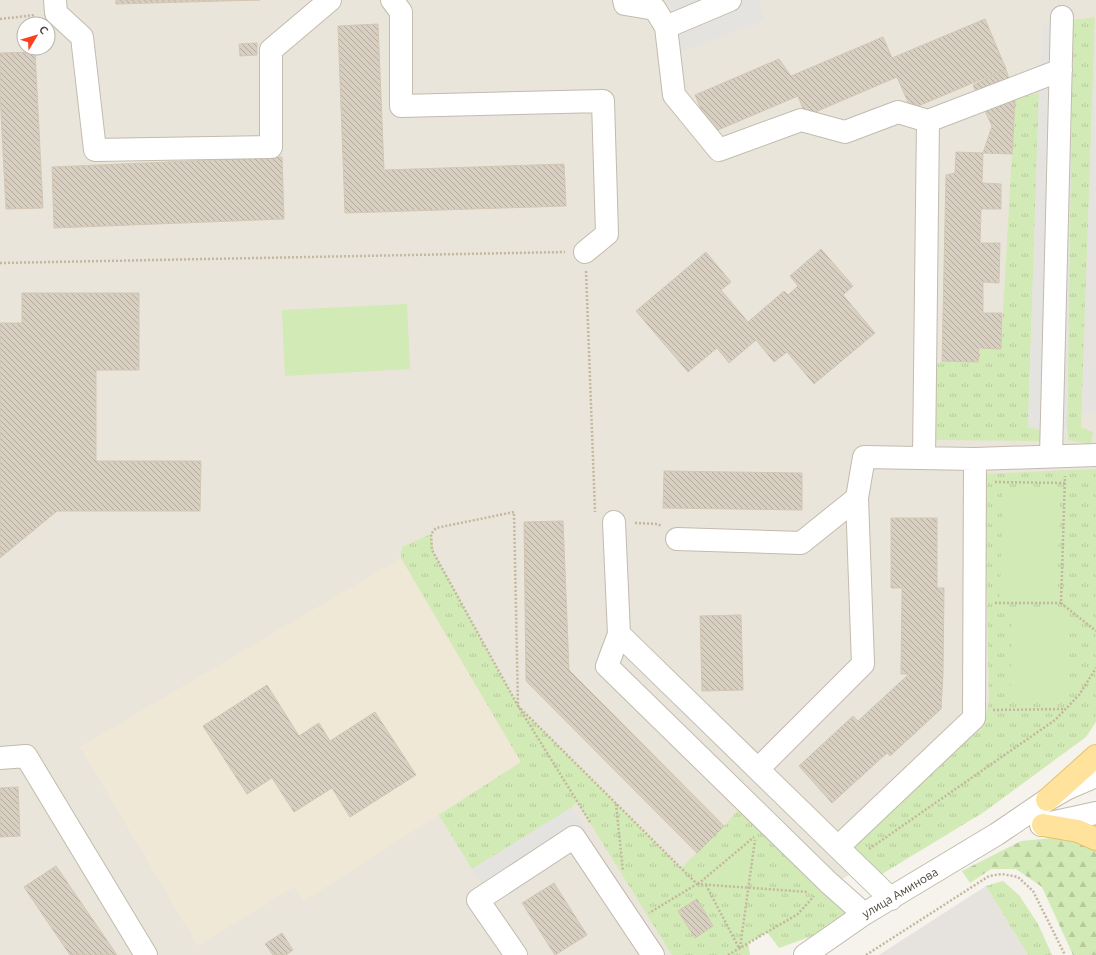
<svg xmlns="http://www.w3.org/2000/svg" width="1096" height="955" font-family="Ubuntu,sans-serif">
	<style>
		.residential { fill: #eae5da; fill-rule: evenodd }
		.industrial { fill: #e6e2dd }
		.education { fill: #efe8d6 }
		.grass { fill: url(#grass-tufts) }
		.forest { fill: url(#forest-firs) }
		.park { fill: #d2eab5 }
		.parking { fill: #e5e3e0 }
		.building { fill: url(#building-back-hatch); stroke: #d3c7b4 }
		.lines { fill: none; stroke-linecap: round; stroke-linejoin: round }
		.minor-casing { stroke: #c2bbae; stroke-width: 24 }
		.major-casing { stroke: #e6c16a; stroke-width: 24 }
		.path { stroke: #c4b79f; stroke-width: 2.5; stroke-dasharray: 2 2; stroke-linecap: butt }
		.minor { stroke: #fff; stroke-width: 22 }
		.major { stroke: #ffe39c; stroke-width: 22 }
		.labels { text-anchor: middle; stroke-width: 3; stroke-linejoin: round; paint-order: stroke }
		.street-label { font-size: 12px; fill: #4b4439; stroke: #fff }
	</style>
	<defs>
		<pattern id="grass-tufts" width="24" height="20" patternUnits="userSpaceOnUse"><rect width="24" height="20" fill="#d2eab5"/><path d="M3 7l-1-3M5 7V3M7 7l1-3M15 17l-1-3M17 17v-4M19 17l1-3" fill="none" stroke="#b6ca9c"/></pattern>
		<pattern id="forest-firs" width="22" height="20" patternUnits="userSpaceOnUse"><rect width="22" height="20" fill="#d2eab5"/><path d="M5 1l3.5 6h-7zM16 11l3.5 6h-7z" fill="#b6ca9c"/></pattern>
		<pattern id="building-back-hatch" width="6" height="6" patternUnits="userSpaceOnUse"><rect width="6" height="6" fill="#d8cfc1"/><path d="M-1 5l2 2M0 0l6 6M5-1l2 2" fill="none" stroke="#b1aa9e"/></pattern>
	</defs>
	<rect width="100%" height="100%" fill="#f6f3ec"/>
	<path class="residential" d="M0,0H1096V708L1013,774L719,955H0ZM24,24H48V48H24Z"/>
	<path class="industrial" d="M986,886L1028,955H879Z"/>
	<path class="education" d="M401,558L521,762L304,901L294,887L198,946L80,747Z"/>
	<path class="grass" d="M1095,17L1081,427L1093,432L1091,444L1068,440L1067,427L1073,20Z
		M1039,93L1028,427L1042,430L1041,441L933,440V367L942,361L978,362L979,348L1001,349L1015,99Z
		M1096,469V722L1086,737L984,812L877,877L850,850L863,829L983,727L989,702L984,474Z
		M431,534L434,553L518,706L681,868L724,826L746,801L852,903L846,916L812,936L779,948L767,932L748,943L750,955H672L577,802L571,808L472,869L439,815L521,762L401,558L402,547Z
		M1003,881L1019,895L1038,924L1052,955H1028L986,886Z"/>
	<path class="forest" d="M1074,836L1096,847V955H1073L1042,887L1016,869H991L970,883L962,871L1021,841Z"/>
	<path class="park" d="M407,304L410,369L285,376L282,310Z
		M1003,488H1060L1057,598H1000Z
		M1012,610L1064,613L1066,699H1010Z
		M756,835L748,888L696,885Z"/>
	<path class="parking" d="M668,0H759L765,20L682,52Z
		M1062,17L1073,20L1067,427L1042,430L1028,427L1039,93L1043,25Z
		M1095,17L1096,412L1082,414Z
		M571,808L586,829L488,894L472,869Z"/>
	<path class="building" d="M116,0H260L116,4Z
		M985,19L1006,69L911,109L897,77L806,116L798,96L711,133L695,95L779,59L791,76L883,37L892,58Z
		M378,24L384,170L564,164L566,206L345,213L338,26Z
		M257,43V55L240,56L239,44Z
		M35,52L43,208L6,209L0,94V53Z
		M1006,69L1015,99L1012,154L983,153L992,126L973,85Z
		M956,152L983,153L982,183L1001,184V209H981L980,243H1000L999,283L983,282V313H1002L1001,349L979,348L978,362L942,361L946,175L955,173Z
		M282,157L284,219L54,228L52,167Z
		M821,249L853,286L843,295L875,333L814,384L787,352L774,362L756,340L729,363L717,348L688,372L636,311L706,252L731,282L721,290L748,322L784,291L788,295L798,286L790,276Z
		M22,293H139V370H96V461H201L200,511H57L0,558V323H22Z
		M664,471L802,473V510L663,508Z
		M891,518H937V588H944L943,674L941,709L890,756L887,753L832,803L799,766L853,716L858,721L909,674H901L902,588H891Z
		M563,521L569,670L724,826L697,853L526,681L524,522Z
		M741,615L743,690L702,691L700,616Z
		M267,685L299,736L319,723L330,741L375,712L416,775L350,817L332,788L294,812L272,778L247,794L203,726Z
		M18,787L20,836L0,837V788Z
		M56,866L117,955H70L24,887Z
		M554,883L587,935L555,955L522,903Z
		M697,899L713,926L695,938L678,911Z
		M282,933L293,950L286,955H273L265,944Z"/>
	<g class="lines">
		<defs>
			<path id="minor" d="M55,0L56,13L82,37L95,150L271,147V50L330,0
				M392,0L401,12V106L603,101L607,234L585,252
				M624,0L625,4L655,9L666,27L674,95L719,150L801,120L845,132L898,112L928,121L1061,70
				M666,27L730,0
				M1051,456L1062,17
				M924,458L928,121
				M614,522L619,634L607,666L828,882L864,914
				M677,539L801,543L857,498
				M619,634L891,899
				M0,758L26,756L146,955
				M758,769L863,664L857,498L864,457L975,459L1096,455
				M1041,825L1096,813
				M838,847L974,718L975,459
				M516,955L478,900L574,837L653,955
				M805,955L864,914L997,834L1047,800L1066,789L1096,776"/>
			<path id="major" d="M1047,800L1096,756
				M1043,825L1078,831L1096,839"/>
		</defs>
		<use href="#minor" class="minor-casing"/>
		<use href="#major" class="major-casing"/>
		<path class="path" d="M0,19L35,15
			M0,263L565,252
			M586,271L595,512
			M995,482L1065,483
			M635,523L658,524L661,526
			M995,603H1061L1065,476
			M1061,603L1096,631
			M993,710L1064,709
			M616,804L623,871
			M590,822L518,706L432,550L431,534L436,528L514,512L518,706L697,884L649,913
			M869,849L1055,720L1079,695L1096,668
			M697,884L808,892
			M698,884L754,837
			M706,885L739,948
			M740,948L755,840
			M728,955L798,914L814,896
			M866,955L989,876L1002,874L1018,877L1033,891L1065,955"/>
		<use href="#minor" class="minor"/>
		<use href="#major" class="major"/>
	</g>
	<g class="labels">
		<g class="street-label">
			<text transform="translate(900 893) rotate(-31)" y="4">улица Аминова</text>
		</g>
	</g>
	<g transform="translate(36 36) rotate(52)"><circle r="19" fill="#ffffff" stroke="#b7b4b0"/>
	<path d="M0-3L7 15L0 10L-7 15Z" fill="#fc3f1d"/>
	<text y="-6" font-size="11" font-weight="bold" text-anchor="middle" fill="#4b4439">С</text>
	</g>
</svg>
